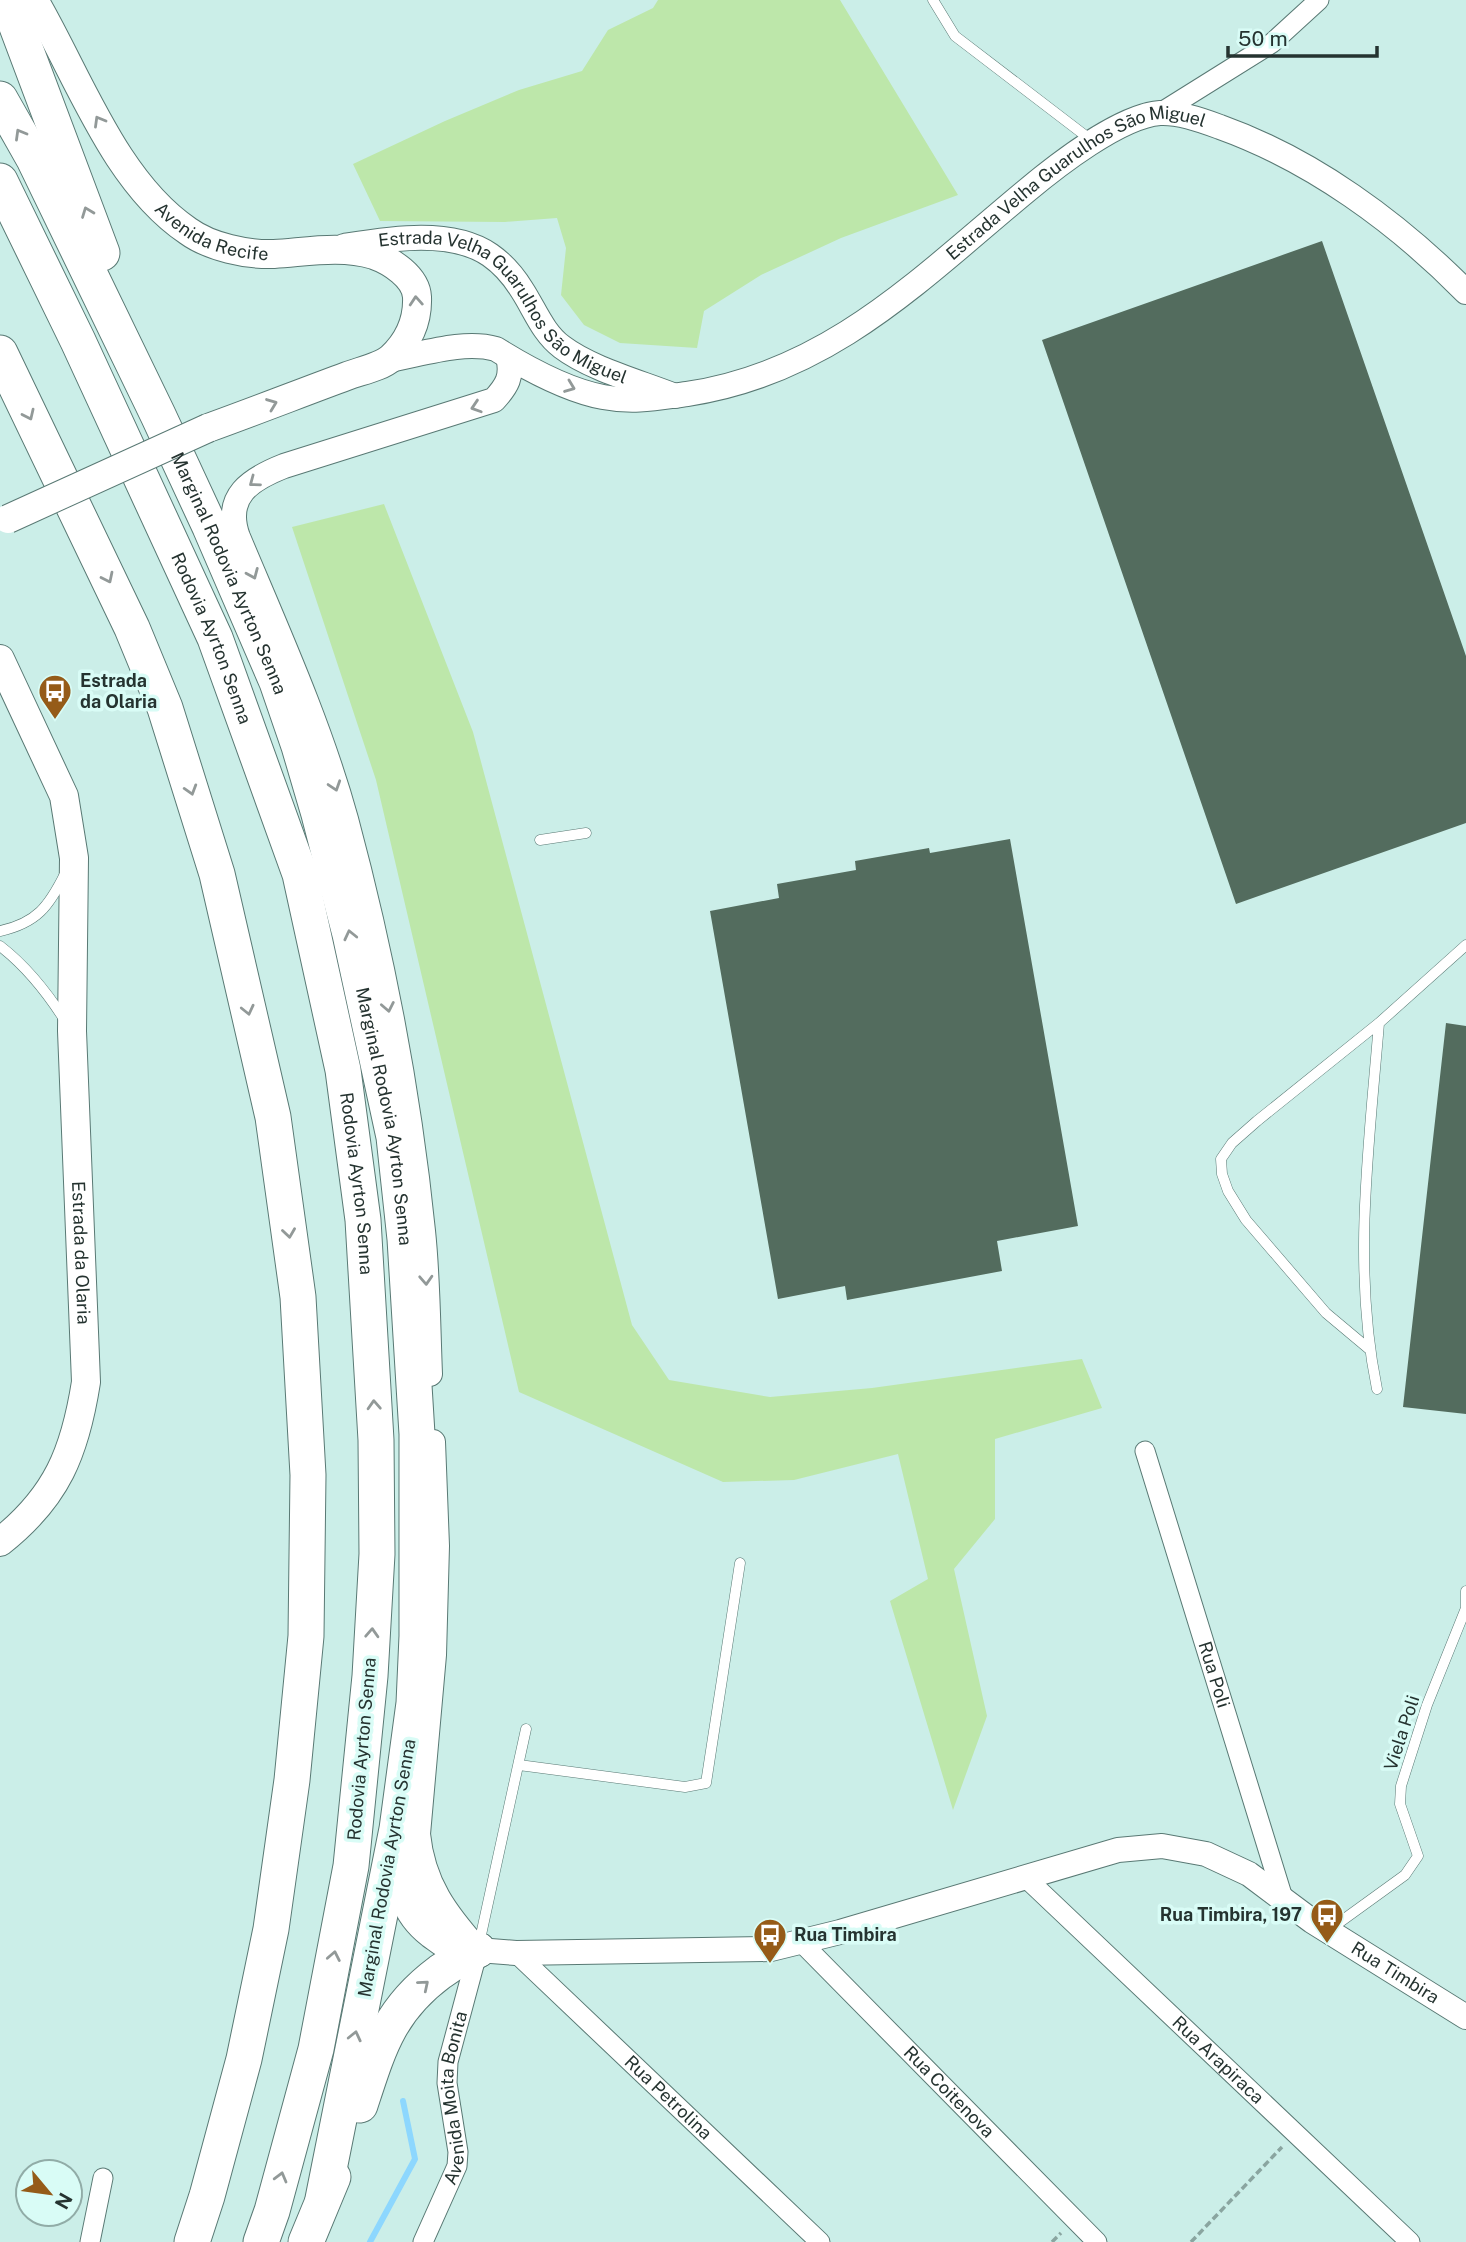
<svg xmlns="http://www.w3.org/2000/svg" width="1466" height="2242" font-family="'Public Sans',sans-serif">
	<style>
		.green { fill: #bde7aa }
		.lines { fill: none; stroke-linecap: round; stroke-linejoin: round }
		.stream { stroke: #8dd7fe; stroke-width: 6 }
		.building { fill: #536c5e }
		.service-casing { stroke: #597974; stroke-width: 11 }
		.minor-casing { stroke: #597974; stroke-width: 21 }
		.tertiary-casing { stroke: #597974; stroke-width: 26 }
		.secondary-casing { stroke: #597974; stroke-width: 30 }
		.motorway-casing { stroke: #597974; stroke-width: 37 }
		.path { stroke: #8aa5a0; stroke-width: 3.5; stroke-dasharray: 7 3.5; stroke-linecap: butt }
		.service { stroke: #fff; stroke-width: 10 }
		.minor { stroke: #fff; stroke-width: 19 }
		.tertiary { stroke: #fff; stroke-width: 24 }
		.secondary { stroke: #fff; stroke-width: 28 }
		.motorway { stroke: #fff; stroke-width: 35 }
		.secondary-bridge-casing { stroke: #597974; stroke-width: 30; stroke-linecap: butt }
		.secondary-bridge { stroke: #fff; stroke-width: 28 }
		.oneway { stroke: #929998 }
		.labels { text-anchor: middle; stroke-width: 7; stroke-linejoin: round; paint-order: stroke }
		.street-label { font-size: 18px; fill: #253330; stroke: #d9fcf6 }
		.poi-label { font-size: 18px; font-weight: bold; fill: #253330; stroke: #d9fcf6; text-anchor: start }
	</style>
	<rect width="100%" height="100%" fill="#cbeee8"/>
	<path class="green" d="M658,0H840L958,195L841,238L761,275L704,311L697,348L620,343L584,325L561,295L566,248L557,218L505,222L380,221L353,164L445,121L519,90L582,71L608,30L653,8Z
		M384,504L473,732L632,1325L669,1380L770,1397L872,1388L1082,1359L1102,1408L995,1439V1519L954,1569L987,1716L953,1810L890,1601L928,1579L898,1454L794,1480L723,1482L519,1392L376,780L292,527Z"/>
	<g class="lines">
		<path class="stream" d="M370,2242L415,2159L403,2101"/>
	</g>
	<path class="building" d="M1322,241L1466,656V823L1236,904L1042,340Z
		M1010,839L1078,1226L997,1241L1002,1271L847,1300L845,1286L778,1299L710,911L779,898L777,884L856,870L855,861L929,848L930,853Z
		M1446,1023L1466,1026V1414L1403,1407Z"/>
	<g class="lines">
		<defs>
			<path id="service" d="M933,0L955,36L1091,140
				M540,840L586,833
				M0,931C37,923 49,906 65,874
				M0,946C26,966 46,991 64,1019
				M1369,1349L1326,1313L1246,1220L1228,1191L1222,1174L1221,1159L1232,1143L1257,1121L1379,1023L1466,945
				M1377,1389C1352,1267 1369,1146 1379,1023
				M519,1765L685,1787L706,1783L740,1563
				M1329,1930L1405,1875L1418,1856L1400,1804L1401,1786L1427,1705L1466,1608V1591
				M479,1944L526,1729"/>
			<g id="minor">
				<path d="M1160,113L1272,43L1319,0"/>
				<path id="s1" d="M1145,1451L1283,1898"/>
				<path id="s2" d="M1025,1877L1410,2242"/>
				<path id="s3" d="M800,1941L1097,2242"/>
				<path id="s4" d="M516,1953L820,2242"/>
				<path d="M90,2242L103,2178"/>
				<path id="s5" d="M423,2242L457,2166L458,2152L447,2083L448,2062L478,1950"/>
			</g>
			<g id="tertiary">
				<path id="s6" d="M344,246C388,239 451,228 490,255C503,264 514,277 522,290C535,310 543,333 562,347C591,369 640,382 675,396"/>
				<path id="s7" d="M389,360C423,354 463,340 496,349C528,369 566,390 603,397C634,403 657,398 687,394C829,373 920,279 1025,192C1056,166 1120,116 1160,113C1179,112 1202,120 1220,127C1312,160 1397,222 1466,292"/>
				<path d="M430,1374C428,1326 428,1278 423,1231C409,1093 382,953 346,819C319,722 277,630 238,537C223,496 251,479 284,466L494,400C507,386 513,376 508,357"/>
				<path id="s8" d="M433,1442L437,1546L434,1655L418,1834C423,1884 446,1914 478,1950L516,1953L771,1949L840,1932L1118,1850L1162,1846L1206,1854L1249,1874L1312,1921L1466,2017"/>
			</g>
			<g id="secondary">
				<path id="s9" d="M34,0C78,75 114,181 188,231C210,247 247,255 274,254C307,252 341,245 374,255C391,261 416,277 417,297C418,321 408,342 391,358C381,367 360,371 347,376C301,393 255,411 208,428"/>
				<path id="s10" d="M0,659L64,796L74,858L72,1031L86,1382C75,1452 57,1497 0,1542"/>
			</g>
			<g id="motorway">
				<path d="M7,0L102,253"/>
				<path id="s11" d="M0,99L34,159L158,415L210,527L277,682L299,746L319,814L350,934L394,1137L405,1239L417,1434V1636L414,1703L397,1829L323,2199"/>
				<path id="s12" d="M0,181L78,341L215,638L300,874L343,1070L363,1220L376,1440L377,1554L370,1676L351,1866L316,2049L272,2211L261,2242"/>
				<path d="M0,353L132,628L165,708L217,874L273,1117L298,1297L308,1475L306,1636L292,1780L271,1929L244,2059L207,2196L192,2242"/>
				<path d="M400,1854C403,1886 406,1910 433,1931C439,1935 445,1941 452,1943C460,1946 469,1948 478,1950"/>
				<path d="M360,2105C379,2047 389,2010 440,1972C453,1963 464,1956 478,1950"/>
				<path d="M306,2242L333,2177"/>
			</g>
		</defs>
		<use href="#service" class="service-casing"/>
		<use href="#minor" class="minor-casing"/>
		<use href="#tertiary" class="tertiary-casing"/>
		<use href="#secondary" class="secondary-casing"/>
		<use href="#motorway" class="motorway-casing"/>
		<path class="path" d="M1052,2242L1061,2233
			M1191,2242L1282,2147"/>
		<use href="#service" class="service"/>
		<use href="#minor" class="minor"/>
		<use href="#tertiary" class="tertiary"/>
		<use href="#secondary" class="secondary"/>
		<use href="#motorway" class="motorway"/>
		<defs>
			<path id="secondary-bridge" d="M8,519L208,428"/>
		</defs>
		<use href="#secondary-bridge" class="secondary-bridge-casing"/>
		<use href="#secondary-bridge" class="secondary-bridge"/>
	</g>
	<defs><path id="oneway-chevron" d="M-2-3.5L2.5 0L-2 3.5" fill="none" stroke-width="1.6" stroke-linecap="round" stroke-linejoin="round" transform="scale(1.75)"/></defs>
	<g class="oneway">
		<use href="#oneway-chevron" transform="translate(99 121) rotate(-120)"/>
		<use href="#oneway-chevron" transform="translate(20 134) rotate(-120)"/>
		<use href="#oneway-chevron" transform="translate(87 212) rotate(-111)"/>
		<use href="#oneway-chevron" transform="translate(416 301) rotate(-94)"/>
		<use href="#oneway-chevron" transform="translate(570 387) rotate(21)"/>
		<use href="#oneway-chevron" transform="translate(272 404) rotate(-21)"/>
		<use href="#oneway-chevron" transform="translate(476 407) rotate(162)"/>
		<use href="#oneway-chevron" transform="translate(29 415) rotate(65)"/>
		<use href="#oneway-chevron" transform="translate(254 482) rotate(143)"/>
		<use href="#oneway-chevron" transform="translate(253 574) rotate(67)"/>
		<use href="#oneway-chevron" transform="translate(108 578) rotate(64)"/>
		<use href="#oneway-chevron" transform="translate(335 786) rotate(72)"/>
		<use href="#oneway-chevron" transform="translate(191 790) rotate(73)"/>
		<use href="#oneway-chevron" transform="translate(350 935) rotate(-103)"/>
		<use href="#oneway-chevron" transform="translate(388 1007) rotate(79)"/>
		<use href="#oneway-chevron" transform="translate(248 1010) rotate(77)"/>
		<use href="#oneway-chevron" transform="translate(289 1233) rotate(82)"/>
		<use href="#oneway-chevron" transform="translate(426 1280) rotate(87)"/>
		<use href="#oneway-chevron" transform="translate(374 1405) rotate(-93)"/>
		<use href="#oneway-chevron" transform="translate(372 1633) rotate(-87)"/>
		<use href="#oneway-chevron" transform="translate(334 1956) rotate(-79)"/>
		<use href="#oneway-chevron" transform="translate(424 1985) rotate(-40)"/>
		<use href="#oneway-chevron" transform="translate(355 2036) rotate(-77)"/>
		<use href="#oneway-chevron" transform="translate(281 2177) rotate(-75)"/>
	</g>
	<defs>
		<symbol id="bus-pin" viewBox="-11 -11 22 30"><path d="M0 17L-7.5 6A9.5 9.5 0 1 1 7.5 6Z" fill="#955b18" stroke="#d9fcf6"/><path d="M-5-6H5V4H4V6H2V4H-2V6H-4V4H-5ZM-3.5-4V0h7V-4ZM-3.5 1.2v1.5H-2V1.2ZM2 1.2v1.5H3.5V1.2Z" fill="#fff"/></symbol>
	</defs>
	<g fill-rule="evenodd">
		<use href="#bus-pin" x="36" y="672" width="38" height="52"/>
		<use href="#bus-pin" x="1308" y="1896" width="38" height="52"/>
		<use href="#bus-pin" x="751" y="1916" width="38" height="52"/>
	</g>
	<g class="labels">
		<g class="street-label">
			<text dy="6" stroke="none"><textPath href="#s7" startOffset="763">Estrada Velha Guarulhos São Miguel</textPath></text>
			<text dy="6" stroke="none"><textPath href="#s9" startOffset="303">Avenida Recife</textPath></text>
			<text dy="6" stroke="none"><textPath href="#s6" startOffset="187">Estrada Velha Guarulhos São Miguel</textPath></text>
			<text dy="6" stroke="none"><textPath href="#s11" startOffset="527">Marginal Rodovia Ayrton Senna</textPath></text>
			<text dy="6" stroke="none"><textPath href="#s12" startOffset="504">Rodovia Ayrton Senna</textPath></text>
			<text dy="6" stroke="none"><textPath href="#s11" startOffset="1094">Marginal Rodovia Ayrton Senna</textPath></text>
			<text dy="6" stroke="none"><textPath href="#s12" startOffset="1071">Rodovia Ayrton Senna</textPath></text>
			<text dy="6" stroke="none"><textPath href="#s10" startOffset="609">Estrada da Olaria</textPath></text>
			<text dy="6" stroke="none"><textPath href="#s1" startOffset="234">Rua Poli</textPath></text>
			<text transform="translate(1402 1733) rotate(-72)" y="6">Viela Poli</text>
			<text transform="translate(362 1749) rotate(-85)" y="6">Rodovia Ayrton Senna</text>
			<text transform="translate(387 1868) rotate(-80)" y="6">Marginal Rodovia Ayrton Senna</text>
			<text dy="6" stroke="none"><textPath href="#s8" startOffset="1493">Rua Timbira</textPath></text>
			<text dy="6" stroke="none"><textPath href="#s2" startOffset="266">Rua Arapiraca</textPath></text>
			<text dy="6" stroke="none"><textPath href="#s3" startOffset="212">Rua Coitenova</textPath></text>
			<text dy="6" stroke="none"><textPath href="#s4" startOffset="210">Rua Petrolina</textPath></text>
			<text dy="6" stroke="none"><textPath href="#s5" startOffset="152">Avenida Moita Bonita</textPath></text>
		</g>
		<g class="poi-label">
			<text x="80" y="687">Estrada<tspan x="80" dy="21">da Olaria</tspan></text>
			<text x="1302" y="1921" text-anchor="end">Rua Timbira, 197</text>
			<text x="794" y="1941">Rua Timbira</text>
		</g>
	</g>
	<g transform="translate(49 2193) rotate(119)"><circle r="33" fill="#d9fcf6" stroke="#91aca7" stroke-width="2"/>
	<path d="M0-5L12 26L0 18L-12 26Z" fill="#955b18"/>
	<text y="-10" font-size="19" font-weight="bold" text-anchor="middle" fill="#253330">N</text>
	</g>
	<path d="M1228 46v10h149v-10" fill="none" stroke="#253330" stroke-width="3.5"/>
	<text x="1238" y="46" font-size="21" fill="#253330" stroke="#d9fcf6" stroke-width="5" paint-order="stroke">50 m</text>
</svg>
